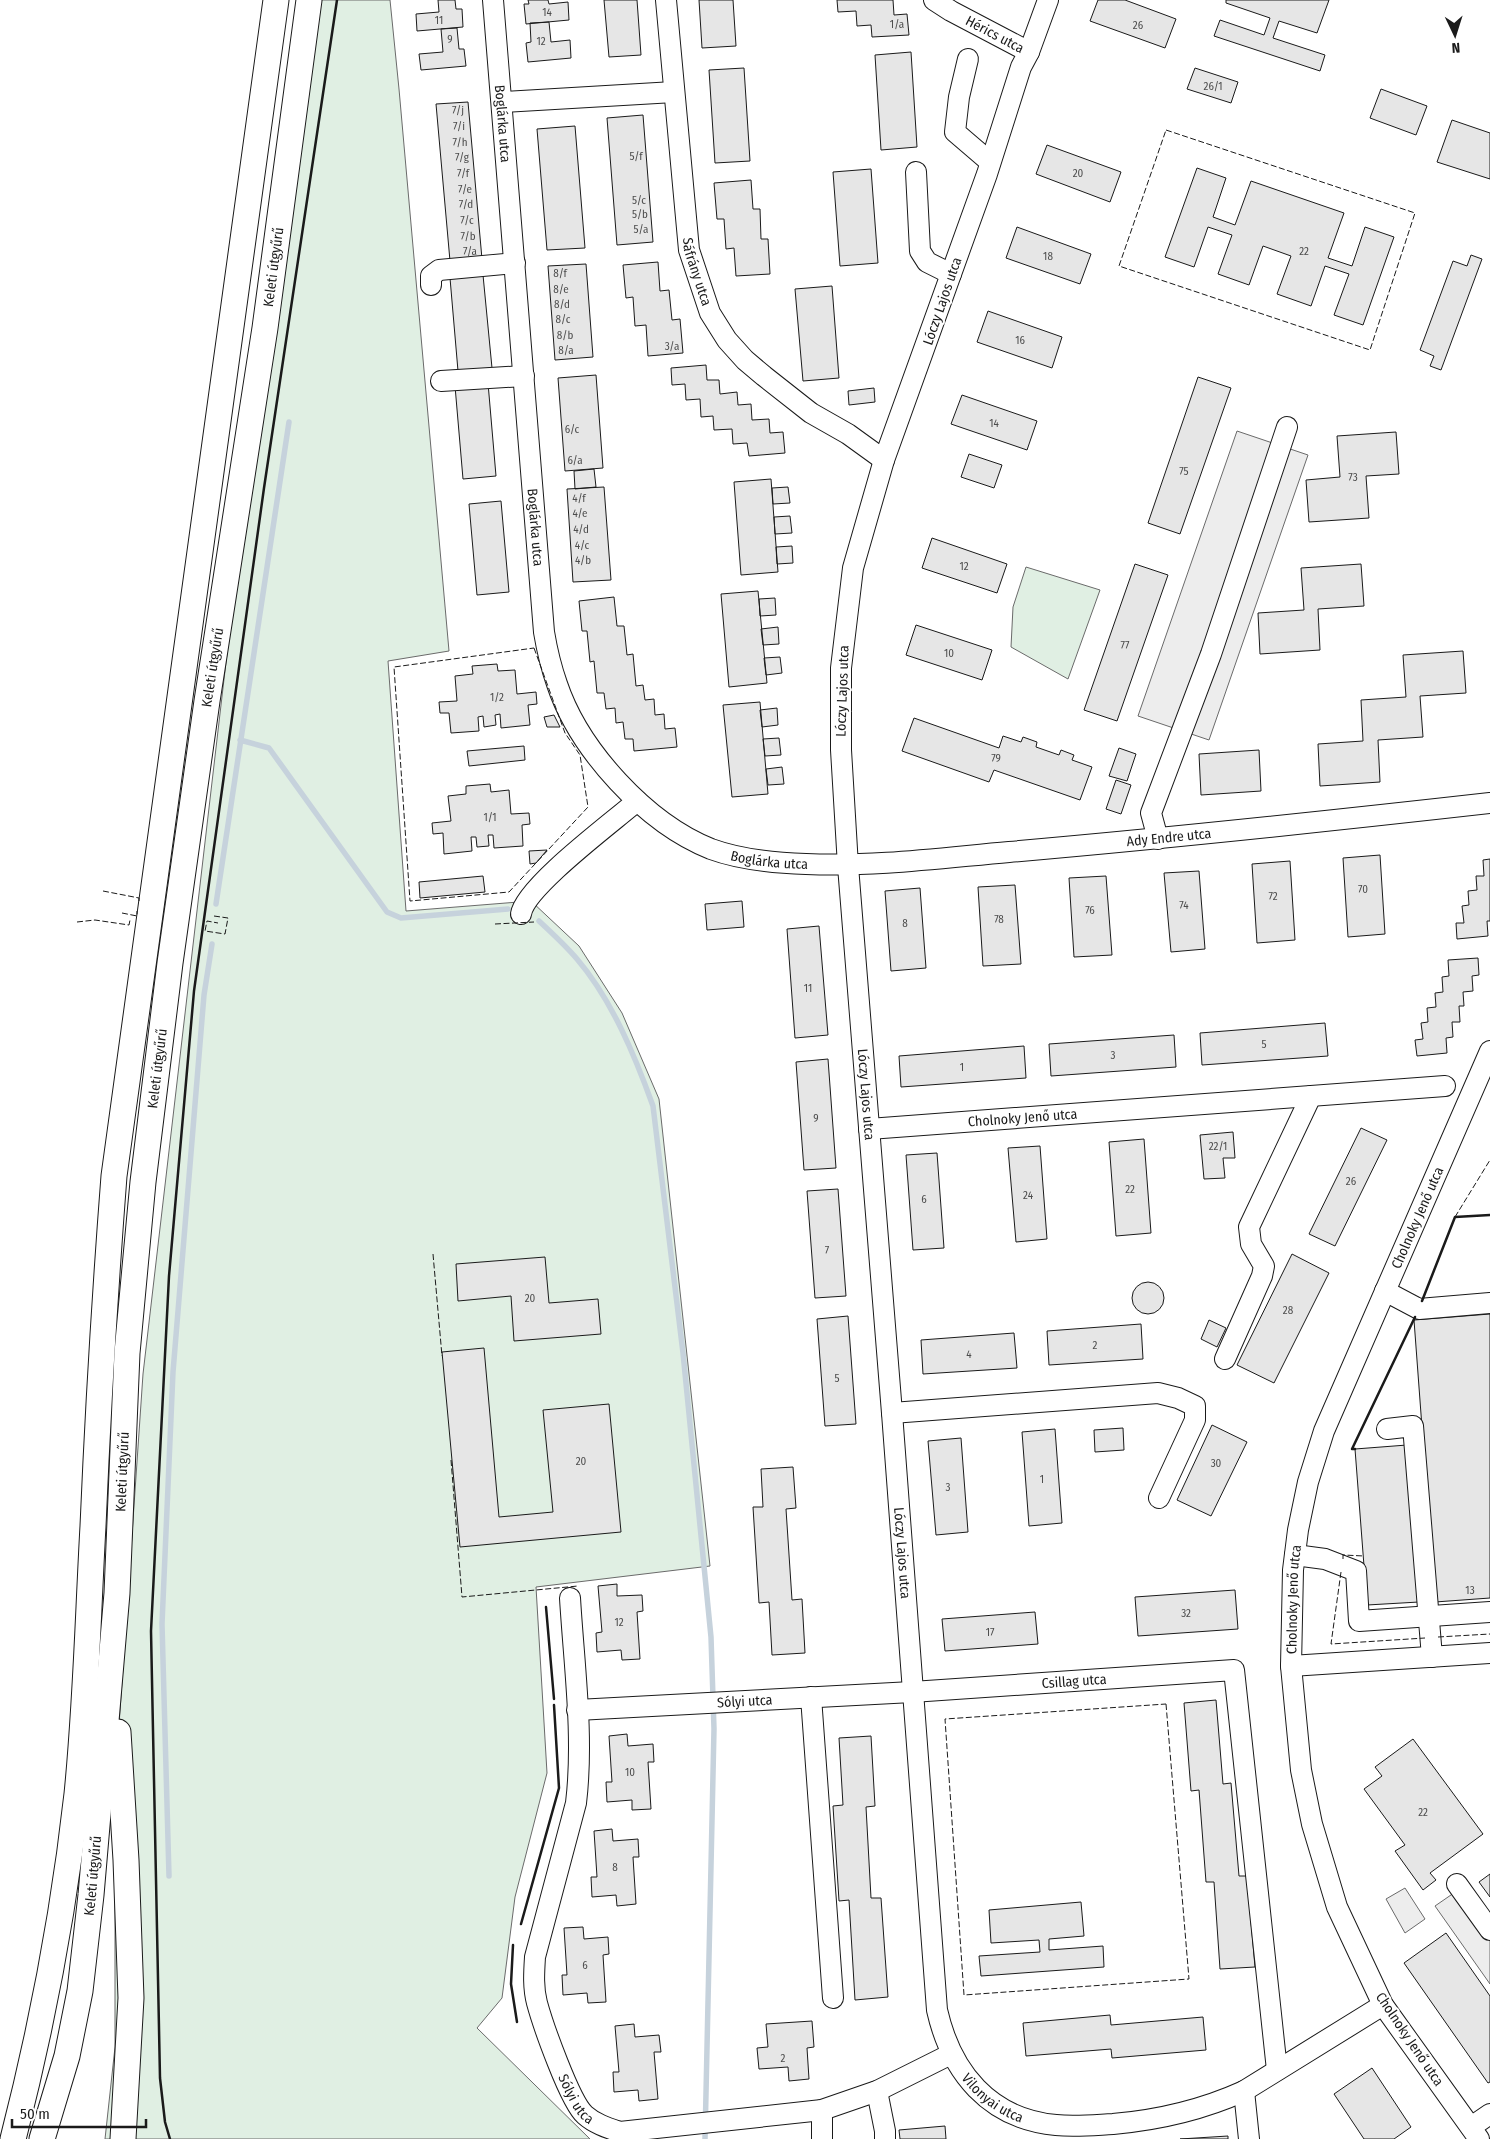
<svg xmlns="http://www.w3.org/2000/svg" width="1490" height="2139" font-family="'Fira Sans Condensed',sans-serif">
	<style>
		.green { fill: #e0efe3; stroke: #6a6a6a }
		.parking { fill: #ededed; stroke: #6a6a6a }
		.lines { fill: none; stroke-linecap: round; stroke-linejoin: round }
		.stream { stroke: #c6d2dc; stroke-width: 5.5 }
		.building { fill: #e6e6e6; stroke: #1a1a1a }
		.minor-casing { stroke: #1a1a1a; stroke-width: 22 }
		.major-casing { stroke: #1a1a1a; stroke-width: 27 }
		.minor { stroke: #fff; stroke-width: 20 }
		.major { stroke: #fff; stroke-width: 25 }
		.fence { stroke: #1a1a1a; stroke-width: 1; stroke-dasharray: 6 2.5; stroke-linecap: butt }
		.wall { stroke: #1a1a1a; stroke-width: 2.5 }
		.labels { text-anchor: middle; stroke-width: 4; stroke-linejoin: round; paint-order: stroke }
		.number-label { font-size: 11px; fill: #4d4d4d }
		.street-label { font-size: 14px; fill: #1a1a1a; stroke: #fff }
	</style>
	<rect width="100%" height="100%" fill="#fff"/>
	<path class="green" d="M321,0H390L399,89L449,651L388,661L406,911L531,901L579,946L622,1013L659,1099L710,1566L536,1587L547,1773L515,1897L502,1998L477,2028L590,2139H105L115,2047V1784L143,1374L242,525Z
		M1026,567L1100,590L1068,679L1011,647L1013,607Z"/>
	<path class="parking" d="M1237,431L1308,455L1209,740L1138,716Z
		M1464,1886L1490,1923V1984L1435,1906Z
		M1405,1888L1425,1919L1405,1933L1386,1899Z"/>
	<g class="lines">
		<path class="stream" d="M240,740L269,748L387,912L401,918L508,909
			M216,904L289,422
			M539,921C552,933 566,946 577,959C612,1000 635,1056 653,1106L683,1353L711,1637L714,1729L705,2139
			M169,1876L162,1624L173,1372L204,995L212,944"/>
	</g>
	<path class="building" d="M438,0H455L456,9H462L463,27L417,31L416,14L439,12Z
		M528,0H548L549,4L568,2L569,20L526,24L524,4H529Z
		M604,0H637L641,55L609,57Z
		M699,0H733L736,46L702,48Z
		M837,0H893L894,15L907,14L909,35L872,37L871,25L857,26L856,11L838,12Z
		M1098,0H1125L1176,19L1165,48L1090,21Z
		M1226,0H1329L1317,33L1279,21L1273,38L1325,55L1320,71L1214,36L1220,20L1264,35L1270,18L1226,3Z
		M549,22L551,42L570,40L571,58L528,62L526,43L531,42L530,23Z
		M457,28L459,49H464L466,66L421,70L419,54L443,52L441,29Z
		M911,52L917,147L881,150L875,55Z
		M744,68L750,161L715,163L709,70Z
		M1195,68L1238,82L1231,103L1187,89Z
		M1381,89L1427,106L1416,135L1370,118Z
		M468,102L482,259L450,261L436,104Z
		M643,115L653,242L617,245L607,118Z
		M1452,120L1490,133V179L1437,162Z
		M575,126L585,248L547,250L537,129Z
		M1047,145L1121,172L1110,202L1036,174Z
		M1197,168L1226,178L1213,217L1235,225L1251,181L1344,213L1328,258L1352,266L1365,227L1394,237L1363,325L1334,315L1349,274L1325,266L1311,306L1277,294L1291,256L1263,246L1249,285L1218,274L1232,235L1208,227L1194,267L1165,257Z
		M871,169L878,263L840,266L833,172Z
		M751,180L753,209H760L761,239H768L770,274L736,276L734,248L726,249L724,219H717L714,183Z
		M1017,227L1091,254L1080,284L1006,258Z
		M1471,255L1482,259L1441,370L1430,366L1434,356L1420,350L1453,261L1467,266Z
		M658,262L660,291L669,290L672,320L680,319L683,353L648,356L646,325L635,326L633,297L626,298L623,265Z
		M586,264L593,357L555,360L548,266Z
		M483,275L492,368L458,371L450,278Z
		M832,286L839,378L803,381L795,289Z
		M988,311L1062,337L1052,368L977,342Z
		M706,365L707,380H719L720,394L737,392L738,405L751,404L752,420L769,419L770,433L783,432L785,453L749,456L747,443L733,444L732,429L714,430L713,416L701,417L700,399L686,400L685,384L672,385L671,368Z
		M596,375L603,468L565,471L558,378Z
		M1198,377L1231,388L1180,534L1148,523Z
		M488,383L496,476L463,479L455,386Z
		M874,388L875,402L849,405L848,391Z
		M962,395L1037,421L1027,450L951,424Z
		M1396,432L1399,474L1366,476L1369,518L1309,522L1306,480L1340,477L1337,436Z
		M969,454L1002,465L994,488L961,477Z
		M594,469L596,487L575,489L574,471Z
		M771,479L778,572L741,575L734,482Z
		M604,487L611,580L573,582L567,489Z
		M788,487L790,503L773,504L772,488Z
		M501,501L509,592L477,595L469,504Z
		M790,516L792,533L775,534L774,517Z
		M932,538L1007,564L997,593L922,568Z
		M792,546L793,563L777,564L776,547Z
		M1135,564L1168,575L1117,721L1084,710Z
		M1361,564L1364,606L1318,609L1320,650L1260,654L1258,613L1304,610L1301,568Z
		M758,591L767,683L729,687L721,594Z
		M614,597L617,626H624L627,655L633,654L636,686L643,685L645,700L654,699L655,715L664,714L665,729L675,728L677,747L634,751L633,739H625L623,722L616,723L615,708L606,709L604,693H597L594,661L590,662L587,631H582L579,601Z
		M775,598L776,615L760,616L759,599Z
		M916,625L992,650L982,680L906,655Z
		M778,627L779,644L763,645L761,629Z
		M1463,651L1466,693L1420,696L1423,737L1378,740L1380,782L1320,786L1318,744L1363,741L1361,700L1406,697L1403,655Z
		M780,657L782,673L766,675L764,658Z
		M497,664L498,671L515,670L517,694L536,692L537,704L528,705L530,725L501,728L500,714L495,715L496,725L484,727L483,716L478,717L479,731L451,733L449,713H440L439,702L457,701L455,676L473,674L472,666Z
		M760,702L768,794L732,797L723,705Z
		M777,708L778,725L762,727L760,710Z
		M554,715L560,727H547L544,717Z
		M914,718L999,748L1003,736L1021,742L1023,737L1037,742L1036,747L1059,755L1061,750L1074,755L1072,760L1092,767L1080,800L994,770L989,782L902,751Z
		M779,738L781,755L765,756L763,739Z
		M524,746L525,760L469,766L467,751Z
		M1119,748L1136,754L1127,781L1109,776Z
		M1259,750L1261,791L1201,795L1199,754Z
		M782,767L784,784L768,785L766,769Z
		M1116,780L1131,785L1121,814L1106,809Z
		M490,784L491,792L509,790L511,814L529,813L530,824L522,825L523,846L494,848L493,835H488L489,846L477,847L476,837H471L472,851L444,854L443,833L433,834L432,823L451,821L448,796L466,794V786Z
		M547,850L536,863L530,864L529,851Z
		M1380,855L1385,934L1348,937L1343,858Z
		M1490,859V921H1487L1488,936L1457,939L1456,923H1464L1462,906L1469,905L1468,891L1477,890L1476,876H1484L1483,860Z
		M1290,861L1295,940L1257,943L1252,864Z
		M1199,871L1205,949L1171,952L1164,873Z
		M483,876L485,892L420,898L419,882Z
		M1106,876L1112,955L1074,957L1069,878Z
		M1015,885L1021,964L983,966L978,887Z
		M920,888L926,968L891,971L885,891Z
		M742,901L744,927L707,930L705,904Z
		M819,926L828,1035L795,1038L787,929Z
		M1478,958L1479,975L1472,976L1473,991L1463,992L1464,1006H1459L1460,1022H1452L1453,1037L1446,1038L1447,1053L1417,1056L1415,1040L1423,1039L1421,1023L1428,1022L1427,1008L1436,1007L1435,993L1443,992L1442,977L1449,976L1448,960Z
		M1325,1023L1328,1056L1202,1065L1200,1033Z
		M1174,1035L1176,1067L1051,1076L1049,1044Z
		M1024,1046L1026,1078L901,1087L899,1056Z
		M828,1059L836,1168L804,1170L796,1062Z
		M1361,1128L1387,1140L1335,1246L1309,1234Z
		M1233,1132L1235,1158H1223L1225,1178L1204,1179L1200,1135Z
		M1144,1139L1151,1233L1116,1236L1109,1142Z
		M1040,1146L1047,1239L1016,1242L1008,1148Z
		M937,1153L944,1248L913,1250L906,1155Z
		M838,1189L846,1296L815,1298L807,1191Z
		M1292,1254L1329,1273L1274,1383L1237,1365Z
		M545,1257L549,1303L598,1299L601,1334L514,1341L511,1296L458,1301L456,1264Z
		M1132 1298a16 16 0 1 1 32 0a16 16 0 1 1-32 0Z
		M1490,1314V1598L1435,1602L1414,1320Z
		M848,1316L856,1424L825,1426L817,1319Z
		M1209,1320L1226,1328L1217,1347L1201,1339Z
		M1141,1324L1143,1359L1049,1365L1047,1331Z
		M1014,1333L1017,1368L923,1374L921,1340Z
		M484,1348L499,1517L553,1512L543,1410L609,1404L621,1532L460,1547L442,1352Z
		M1212,1425L1247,1442L1211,1516L1177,1500Z
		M1123,1428L1124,1450L1095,1452L1094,1430Z
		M1055,1429L1062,1523L1029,1526L1022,1432Z
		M961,1438L968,1532L936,1535L928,1441Z
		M1407,1445L1419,1602L1367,1605L1355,1449Z
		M793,1467L796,1508L786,1509L792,1600L802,1599L805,1653L772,1655L769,1602L759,1603L753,1507H763L761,1469Z
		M617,1584V1596L642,1595L643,1611L637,1612L640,1659L622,1660L621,1650L597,1652L596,1633L602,1632L598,1586Z
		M1235,1590L1238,1629L1138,1636L1135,1597Z
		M1035,1612L1038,1644L945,1651L942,1619Z
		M1216,1700L1223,1784L1231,1783L1239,1876H1247L1255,1967L1220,1969L1214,1882H1206L1199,1790L1191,1791L1184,1703Z
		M627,1734L628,1746L653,1744L654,1762H648L651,1809L632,1810V1800L607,1802L606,1782H612L609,1736Z
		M871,1736L875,1806L866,1807L871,1898H881L888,1997L855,2000L849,1900L839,1901L833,1806L843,1805L839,1738Z
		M1413,1739L1483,1834L1430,1873L1436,1880L1423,1890L1395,1851L1405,1845L1364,1789L1382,1776L1375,1767Z
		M612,1829L613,1841L638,1839L639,1857H633L636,1904L617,1906L616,1895L592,1897L591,1877H597L594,1831Z
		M1490,1874V1897L1479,1882Z
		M1081,1902L1084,1936L1049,1939V1950L1103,1946L1104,1967L981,1976L979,1956L1040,1952L1039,1940L991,1943L989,1910Z
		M583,1927L584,1939L608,1937L609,1954L603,1955L606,2002L588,2003L587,1993L563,1995L562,1975H567L564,1928Z
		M1446,1933L1490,1996V2082L1488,2083L1404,1963Z
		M1110,2015L1111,2025L1203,2017L1206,2050L1112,2058L1111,2049L1026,2056L1023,2023Z
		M812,2021L814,2047L807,2048L809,2079L789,2081L788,2067L759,2069L757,2048L768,2047L766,2024Z
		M634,2024L635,2037L659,2035L661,2052H654L658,2099L639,2101L638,2090L614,2092L613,2072H619L615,2026Z
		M1372,2068L1411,2127L1394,2139H1364L1334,2094Z
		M945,2126L946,2139H900L899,2130Z
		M1228,2136V2139H1180Z"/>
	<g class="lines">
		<defs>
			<g id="minor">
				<path id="s1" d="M493,0L544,632C547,650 551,667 557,684C579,750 646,823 711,849C741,860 774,863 806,864C874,867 941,858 1009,852C1170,838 1330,821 1490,803"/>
				<path id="s2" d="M666,0L689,250L710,313L727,340L745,360L764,376L811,413L848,434L884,460"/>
				<path id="s3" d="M934,0L951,11L1029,52"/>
				<path id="s4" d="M1048,0L1029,52L1021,67L987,174L884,460L853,568L841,668V750L848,866L892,1413L937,2010C951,2072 989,2119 1056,2125C1075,2127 1094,2125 1113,2124C1159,2120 1202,2110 1244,2091L1383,2005"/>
				<path d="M968,59L959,97L955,132L990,162"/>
				<path d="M502,102L674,92"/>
				<path d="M916,172L920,251L927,262L951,274"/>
				<path d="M431,285V276L439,270L515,263"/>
				<path d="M441,381L524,376"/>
				<path d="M1158,839L1151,813L1211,654L1287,427"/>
				<path d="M521,914C525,887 613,822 637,801"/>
				<path id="s5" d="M869,1129L1445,1086"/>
				<path d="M1385,1291L1419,1309L1490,1303"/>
				<path d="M1225,1359L1262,1276L1264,1266L1251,1244L1249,1227L1311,1096"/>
				<path d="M892,1413L1158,1393L1178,1398L1195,1406V1420L1159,1498"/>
				<path d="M1387,1429L1413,1426L1432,1657"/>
				<path d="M1295,1555L1325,1559L1356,1571L1359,1621L1490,1612"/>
				<path id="s6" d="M570,1598C574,1665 584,1737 576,1803L535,1957C534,1973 533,1988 537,2003C543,2025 570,2102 585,2115C595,2124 608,2128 620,2132L822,2110L877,2091L951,2054"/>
				<path d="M1291,1666L1490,1653"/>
				<path d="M811,1697L833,1998"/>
				<path id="s7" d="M577,1710L912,1692L1234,1670L1277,2070"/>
				<path d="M1457,1884L1490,1930"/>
				<path d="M877,2091L885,2131V2139"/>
				<path d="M1244,2091L1249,2139"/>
				<path d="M1471,2127L1490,2114"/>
				<path d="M822,2139V2110"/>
				<path id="s8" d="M1479,2139L1383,2005L1337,1907L1312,1824L1301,1770L1291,1666L1293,1570L1298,1530L1308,1482L1324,1431L1490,1051"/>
			</g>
			<g id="major">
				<path d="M118,1732L126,1860L131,1998L123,2139"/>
				<path d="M13,2139C42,2026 64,1911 77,1794C86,1705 88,1615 93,1526C98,1409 105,1293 114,1176L276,0"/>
				<path id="s9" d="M42,2139L67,2056L80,1991L91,1895L117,1593L127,1353L143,1182L170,963L207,701L265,328L309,0"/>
			</g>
		</defs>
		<use href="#minor" class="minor-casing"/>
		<use href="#major" class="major-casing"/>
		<use href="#minor" class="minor"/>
		<use href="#major" class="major"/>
		<path class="fence" d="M1166,130L1415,213L1370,350L1119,266Z
			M534,648L565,733L580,755L588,807L509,892L410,901L394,667Z
			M103,891L139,898V901
			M122,913L137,916V911
			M214,916L228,918L225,934L205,931L207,921L218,923
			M77,922L95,920L129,925L130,920
			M495,924L534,922
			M1455,1217L1490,1160
			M433,1254L442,1356
			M451,1460L462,1597L578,1586
			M1343,1559V1555L1364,1556
			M1341,1572L1331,1644L1425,1638
			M1438,1637L1490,1634
			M1166,1704L1189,1979L964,1995L945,1719Z"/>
		<path class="wall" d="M1422,1301L1455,1217L1490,1215
			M1355,1449H1352L1415,1317
			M546,1607L554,1699
			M521,1924L559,1788L554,1705
			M513,1945L511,1984L517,2022
			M170,2139L165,2122L160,2078L151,1631L169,1276L194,991L264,488L337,0"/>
	</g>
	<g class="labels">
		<g class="number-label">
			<text x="547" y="16">14</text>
			<text x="439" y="24">11</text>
			<text x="897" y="28">1/a</text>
			<text x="1138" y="29">26</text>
			<text x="450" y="43">9</text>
			<text x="541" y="45">12</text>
			<text x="1213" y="90">26/1</text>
			<text x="458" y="114">7/j</text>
			<text x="459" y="130">7/i</text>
			<text x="460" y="146">7/h</text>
			<text x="636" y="160">5/f</text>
			<text x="462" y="161">7/g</text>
			<text x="463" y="177">7/f</text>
			<text x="1078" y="177">20</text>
			<text x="465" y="193">7/e</text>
			<text x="639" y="204">5/c</text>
			<text x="466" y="208">7/d</text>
			<text x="640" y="218">5/b</text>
			<text x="467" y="224">7/c</text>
			<text x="641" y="233">5/a</text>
			<text x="468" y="240">7/b</text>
			<text x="470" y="255">7/a</text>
			<text x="1304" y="255">22</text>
			<text x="1048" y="260">18</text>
			<text x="560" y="277">8/f</text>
			<text x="561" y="293">8/e</text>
			<text x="562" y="308">8/d</text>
			<text x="563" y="323">8/c</text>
			<text x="565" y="339">8/b</text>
			<text x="1020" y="344">16</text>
			<text x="672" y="350">3/a</text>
			<text x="566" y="354">8/a</text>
			<text x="994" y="427">14</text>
			<text x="572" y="433">6/c</text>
			<text x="575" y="464">6/a</text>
			<text x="1184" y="475">75</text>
			<text x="1353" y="481">73</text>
			<text x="579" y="502">4/f</text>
			<text x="580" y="517">4/e</text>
			<text x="581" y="533">4/d</text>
			<text x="582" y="549">4/c</text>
			<text x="583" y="564">4/b</text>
			<text x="964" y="570">12</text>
			<text x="1125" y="649">77</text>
			<text x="949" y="657">10</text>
			<text x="497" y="701">1/2</text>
			<text x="996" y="762">79</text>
			<text x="490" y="821">1/1</text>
			<text x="1363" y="893">70</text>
			<text x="1273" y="900">72</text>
			<text x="1184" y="909">74</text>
			<text x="1090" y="914">76</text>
			<text x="999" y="923">78</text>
			<text x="905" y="927">8</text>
			<text x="808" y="992">11</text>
			<text x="1264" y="1048">5</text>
			<text x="1113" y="1059">3</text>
			<text x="962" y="1071">1</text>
			<text x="816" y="1122">9</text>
			<text x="1218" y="1150">22/1</text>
			<text x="1351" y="1185">26</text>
			<text x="1130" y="1193">22</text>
			<text x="1028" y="1199">24</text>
			<text x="924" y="1203">6</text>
			<text x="827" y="1254">7</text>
			<text x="530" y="1302">20</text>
			<text x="1288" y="1314">28</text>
			<text x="1095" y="1349">2</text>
			<text x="969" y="1358">4</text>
			<text x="837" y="1382">5</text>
			<text x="581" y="1465">20</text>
			<text x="1216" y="1467">30</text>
			<text x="1042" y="1483">1</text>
			<text x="948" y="1491">3</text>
			<text x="1470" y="1594">13</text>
			<text x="1186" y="1617">32</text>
			<text x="619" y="1626">12</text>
			<text x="990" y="1636">17</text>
			<text x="630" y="1776">10</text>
			<text x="1423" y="1816">22</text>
			<text x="615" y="1871">8</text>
			<text x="585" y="1969">6</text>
			<text x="783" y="2062">2</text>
		</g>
		<g class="street-label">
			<text dy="5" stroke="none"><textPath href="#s3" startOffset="70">Hérics utca</textPath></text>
			<text dy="5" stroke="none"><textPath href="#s1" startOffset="124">Boglárka utca</textPath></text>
			<text dy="5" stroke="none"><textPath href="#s9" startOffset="1889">Keleti útgyűrű</textPath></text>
			<text dy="5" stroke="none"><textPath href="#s2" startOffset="274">Sáfrány utca</textPath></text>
			<text transform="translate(942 301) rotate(-71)" y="5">Lóczy Lajos utca</text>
			<text dy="5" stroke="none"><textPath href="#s1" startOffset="529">Boglárka utca</textPath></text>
			<text dy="5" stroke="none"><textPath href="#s9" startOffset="1484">Keleti útgyűrű</textPath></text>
			<text transform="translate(842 691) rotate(-88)" y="5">Lóczy Lajos utca</text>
			<text dy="5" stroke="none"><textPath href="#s1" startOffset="1380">Ady Endre utca</textPath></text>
			<text dy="5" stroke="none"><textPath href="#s1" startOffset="979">Boglárka utca</textPath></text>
			<text dy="5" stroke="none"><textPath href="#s9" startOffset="1079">Keleti útgyűrű</textPath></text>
			<text dy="5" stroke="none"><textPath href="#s4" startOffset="1129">Lóczy Lajos utca</textPath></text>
			<text dy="5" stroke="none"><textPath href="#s5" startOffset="154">Cholnoky Jenő utca</textPath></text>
			<text dy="5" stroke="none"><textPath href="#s8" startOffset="991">Cholnoky Jenő utca</textPath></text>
			<text dy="5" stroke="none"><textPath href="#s9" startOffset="674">Keleti útgyűrű</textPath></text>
			<text dy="5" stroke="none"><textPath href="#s4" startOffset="1589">Lóczy Lajos utca</textPath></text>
			<text dy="5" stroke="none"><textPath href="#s8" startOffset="586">Cholnoky Jenő utca</textPath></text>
			<text dy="5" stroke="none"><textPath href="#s7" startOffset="498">Csillag utca</textPath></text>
			<text dy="5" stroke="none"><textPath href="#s7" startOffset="168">Sólyi utca</textPath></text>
			<text dy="5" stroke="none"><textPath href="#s9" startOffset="269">Keleti útgyűrű</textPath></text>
			<text transform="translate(1410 2039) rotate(56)" y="5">Cholnoky Jenő utca</text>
			<text dy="5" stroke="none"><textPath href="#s4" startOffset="2155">Vilonyai utca</textPath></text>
			<text dy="5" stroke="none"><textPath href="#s6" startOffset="515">Sólyi utca</textPath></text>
		</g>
	</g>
	<g transform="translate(1455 35) rotate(176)" stroke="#ffffff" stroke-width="4" paint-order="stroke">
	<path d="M0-4L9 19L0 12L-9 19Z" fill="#1a1a1a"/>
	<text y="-8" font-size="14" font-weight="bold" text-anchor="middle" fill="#1a1a1a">N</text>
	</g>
	<path d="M12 2119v8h134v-8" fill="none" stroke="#1a1a1a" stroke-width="2.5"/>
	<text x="20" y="2119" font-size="15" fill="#1a1a1a" stroke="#ffffff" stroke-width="4" paint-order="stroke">50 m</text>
</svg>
